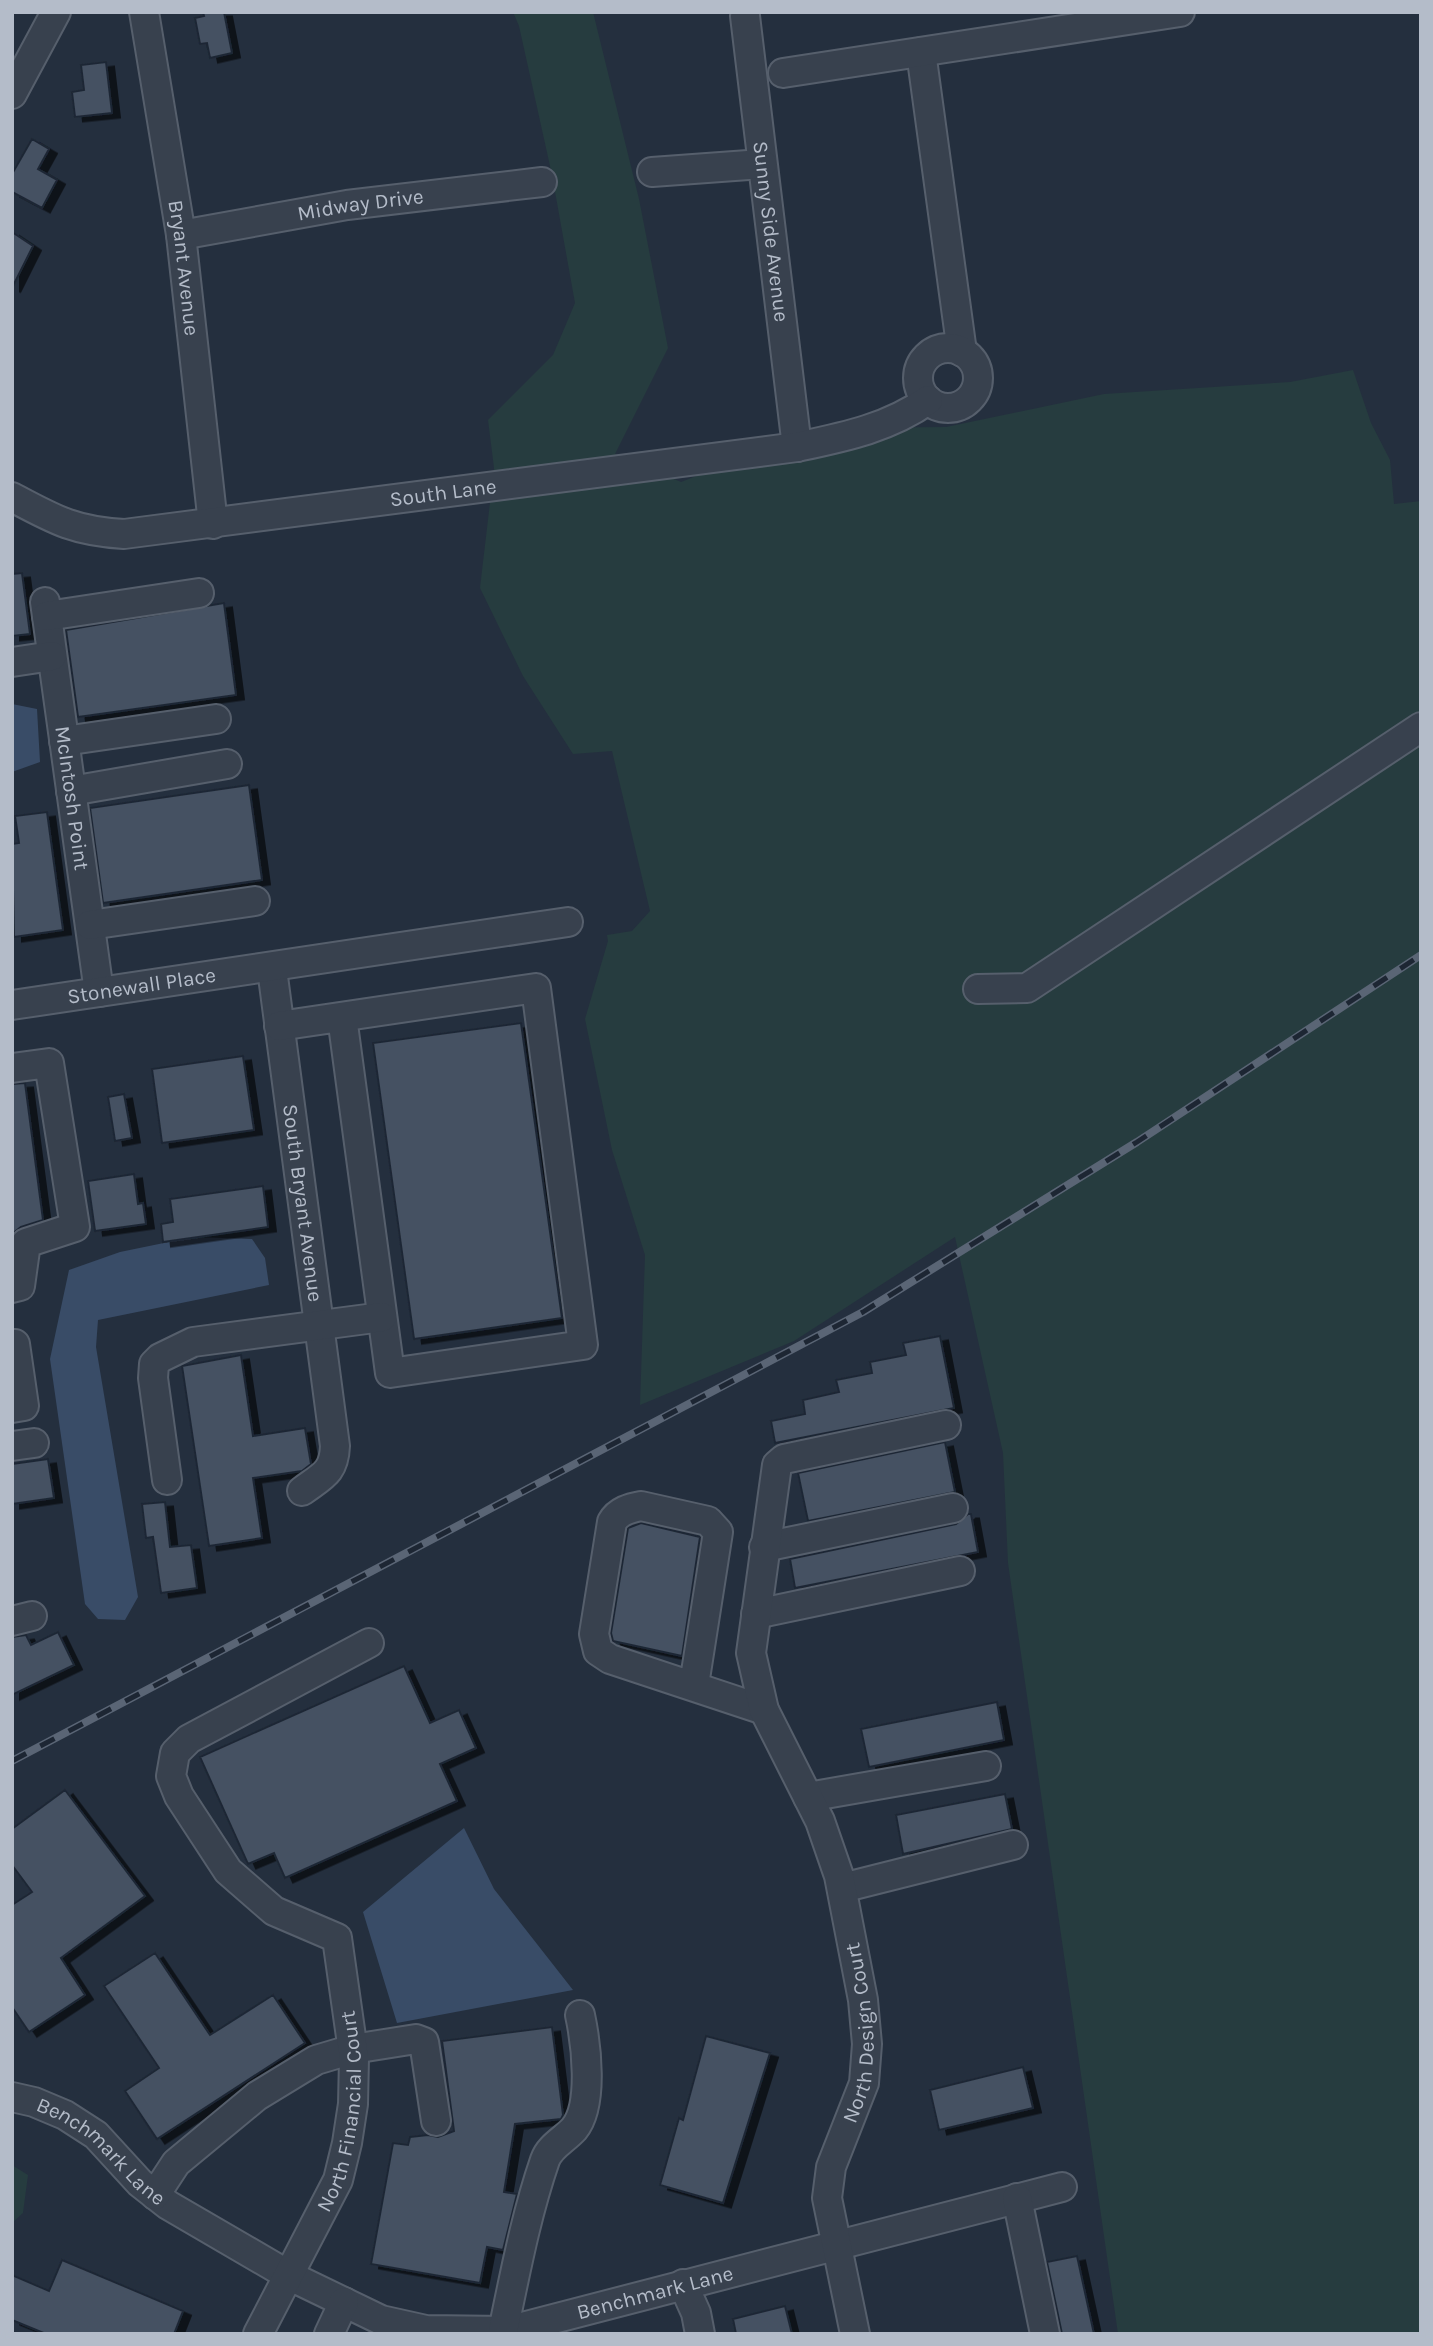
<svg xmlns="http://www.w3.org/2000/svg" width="1433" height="2346" font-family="Karla,sans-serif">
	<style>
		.green { fill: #263c3f }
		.water { fill: #394c67 }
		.building { fill: #455162; stroke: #1f2835; stroke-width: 2; filter: url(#shadow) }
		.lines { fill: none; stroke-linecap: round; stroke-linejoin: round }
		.minor-casing { stroke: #565f6c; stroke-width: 32 }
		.minor { stroke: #38414e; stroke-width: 28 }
		.rail-casing { stroke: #5a6575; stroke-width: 8 }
		.rail { stroke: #1d2633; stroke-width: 5; stroke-dasharray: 16; stroke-linecap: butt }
		.labels { text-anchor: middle; stroke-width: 5; stroke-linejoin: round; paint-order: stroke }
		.street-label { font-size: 21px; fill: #b4bcc9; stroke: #1d2633 }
	</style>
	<defs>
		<filter id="shadow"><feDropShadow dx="8" dy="4.5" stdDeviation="0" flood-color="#0009"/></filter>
	</defs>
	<rect width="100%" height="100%" fill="#242f3e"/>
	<path class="green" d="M513,12H593L639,199L668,348L615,454L681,482L786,441L838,428L946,427L1104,394L1290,382L1353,370L1371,423L1390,460L1394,504L1421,501V2334H1118L1008,1563L1003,1453L955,1237L794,1341L640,1405L645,1255L612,1150L585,1019L608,941L607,935L632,931L650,911L612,751L573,754L523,676L480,588L494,468L488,420L553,355L575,303L552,175L519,26Z
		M12,2165L28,2175L23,2213L12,2223Z"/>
	<path class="water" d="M12,704L37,709L40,762L12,772Z
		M193,1237L252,1239L265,1258L269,1285L98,1320L96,1347L138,1597L125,1620L98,1619L85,1604L50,1359L69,1270L120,1252Z
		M464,1828L494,1889L573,1990L397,2023L363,1912Z"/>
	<path class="building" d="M203,12H224L232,53L210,58L207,43L200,44L195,18L204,16Z
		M106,62L112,113L75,117L72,92L84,90L81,65Z
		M32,139L49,149L38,169L57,180L42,208L12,192V174Z
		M12,232L33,246L12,288Z
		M22,573L30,634L12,636V574Z
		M224,603L236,695L78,717L66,630Z
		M249,785L262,880L103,903L90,808Z
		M47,812L63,930L14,937L12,844L19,843L15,816Z
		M521,1023L562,1318L414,1339L373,1043Z
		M243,1056L254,1130L162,1143L152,1069Z
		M25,1083L43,1220L21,1227L12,1234V1084Z
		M124,1094L132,1138L115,1141L108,1097Z
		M134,1174L138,1204L143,1203L146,1224L95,1231L88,1181Z
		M263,1186L268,1227L163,1242L161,1224L173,1222L170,1199Z
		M940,1336L954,1408L775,1443L771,1421L805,1414L803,1400L839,1392L836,1380L872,1373L870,1362L906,1355L903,1343Z
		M241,1355L253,1436L305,1428L311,1464L302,1471L253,1478L262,1538L209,1546L182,1366Z
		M945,1442L955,1492L808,1521L798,1473Z
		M48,1459L54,1498L12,1504V1464Z
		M165,1502L170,1547L191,1545L197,1588L161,1593L153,1537L146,1538L142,1504Z
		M968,1514H971L978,1552L795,1588L790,1559L956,1524Z
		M641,1523L700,1537L682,1656L613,1641L611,1633L628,1528Z
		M58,1632L74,1665L12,1695V1637L26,1635L31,1645Z
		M404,1666L430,1723L459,1710L476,1748L440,1764L457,1801L285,1878L274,1853L248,1864L200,1757Z
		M997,1702L1004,1740L869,1767L861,1729Z
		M65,1790L145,1896L61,1958L85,1995L29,2032L12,2007V1905L32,1892L12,1865V1829Z
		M1005,1794L1012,1829L903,1854L896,1815Z
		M155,1953L210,2035L273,1995L305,2043L157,2139L125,2091L159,2068L104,1986Z
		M552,2027L563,2115L561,2119L515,2124L504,2192L517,2194L503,2250L487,2247L480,2283L371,2264L393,2143L408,2145L410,2137L428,2135L438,2137L454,2131L442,2041Z
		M706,2036L770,2053L723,2203L660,2185L679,2118L683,2120Z
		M1023,2067L1033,2108L939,2130L930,2090Z
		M1077,2256L1094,2334H1062L1047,2262Z
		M62,2260L183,2311L174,2334H46L12,2320V2275L49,2291Z
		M785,2306L792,2334H736L733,2319Z"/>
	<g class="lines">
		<defs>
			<g id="minor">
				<path id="s1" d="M144,12L181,235L213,524"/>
				<path id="s2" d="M745,16L797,447"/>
				<path d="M921,52L962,352"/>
				<path d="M783,73L1180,12"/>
				<path d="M12,94L56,12"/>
				<path d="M652,172L762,164"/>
				<path id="s3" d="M181,235L347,205L542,182"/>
				<circle cx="948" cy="378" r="30"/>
				<path id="s4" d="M12,497C55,520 74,531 124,534L797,447C844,437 889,428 928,400"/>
				<path id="s5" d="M45,602L99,992"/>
				<path d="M47,616L199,593"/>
				<path d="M12,662L52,656"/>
				<path d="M64,741L216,719"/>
				<path d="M71,791L227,764"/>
				<path d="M90,925L255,901"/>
				<path id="s6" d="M272,969L335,1446C334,1473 322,1476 302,1491"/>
				<path d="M978,989L1027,988L1421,727"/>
				<path id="s7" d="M12,1005L568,922"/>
				<path d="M279,1026L536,988L583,1345L390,1373L342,1017"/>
				<path d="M12,1068L49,1063L75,1227L26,1243L20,1286L12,1288"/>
				<path d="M12,1344H15L24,1406L12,1408"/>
				<path d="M12,1446L34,1443"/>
				<path d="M167,1480L153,1378L154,1364L160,1358L193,1342L382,1317"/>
				<path d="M764,1547L953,1508"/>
				<path d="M756,1614L960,1571"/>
				<path d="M12,1621L32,1616"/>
				<path d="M694,1685L718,1532L708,1521L641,1506C630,1508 618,1511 612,1522L594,1634L598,1651L610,1659L764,1710"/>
				<path d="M808,1797L986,1766"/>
				<path d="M842,1888L1013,1845"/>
				<path id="s8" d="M12,2097L34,2102L65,2115L96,2135L140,2183L168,2205L290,2276L381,2320L426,2330L507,2331L1062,2187"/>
				<path d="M155,2195L176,2163L257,2096L316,2060L353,2049L416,2039L424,2042L436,2121"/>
				<path d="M1017,2198L1045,2334"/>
				<path d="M683,2284L696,2313L700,2334"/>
				<path d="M503,2331C515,2274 526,2215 545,2160C550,2146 564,2140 574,2129C594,2105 586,2043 580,2015"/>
				<path id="s9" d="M258,2334L338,2180L347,2143L353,2104L354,2058L337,1938L274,1911L228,1871L179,1796L171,1776L175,1753L189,1739L369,1643"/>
				<path d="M329,2334L344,2302"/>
				<path id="s10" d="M855,2334L827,2198L831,2167L864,2083L867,2044L863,2000L839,1876L820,1821L764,1710L751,1653L777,1465L784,1459L946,1425"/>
			</g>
		</defs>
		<use href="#minor" class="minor-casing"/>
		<use href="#minor" class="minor"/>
		<defs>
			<path id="rail" d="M12,1761L863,1312L1137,1142L1421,955"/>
		</defs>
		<use href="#rail" class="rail-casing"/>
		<use href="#rail" class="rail"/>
	</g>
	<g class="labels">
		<g class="street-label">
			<text dy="7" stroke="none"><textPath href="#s3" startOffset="182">Midway Drive</textPath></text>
			<text dy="7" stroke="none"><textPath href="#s2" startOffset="217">Sunny Side Avenue</textPath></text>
			<text dy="7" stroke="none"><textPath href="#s1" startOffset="259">Bryant Avenue</textPath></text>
			<text dy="7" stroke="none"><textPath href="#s4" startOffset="441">South Lane</textPath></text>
			<text dy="7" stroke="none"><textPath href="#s5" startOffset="198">McIntosh Point</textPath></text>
			<text dy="7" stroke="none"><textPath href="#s7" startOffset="131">Stonewall Place</textPath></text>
			<text dy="7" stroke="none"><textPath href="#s6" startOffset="236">South Bryant Avenue</textPath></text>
			<text dy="7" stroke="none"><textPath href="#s10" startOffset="310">North Design Court</textPath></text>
			<text dy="7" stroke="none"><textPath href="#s9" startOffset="242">North Financial Court</textPath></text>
			<text dy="7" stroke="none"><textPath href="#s8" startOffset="107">Benchmark Lane</textPath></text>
			<text dy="7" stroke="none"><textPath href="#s8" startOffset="716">Benchmark Lane</textPath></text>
		</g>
	</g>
	<rect width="1433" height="2346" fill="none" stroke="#b4bcc9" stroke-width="28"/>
</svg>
